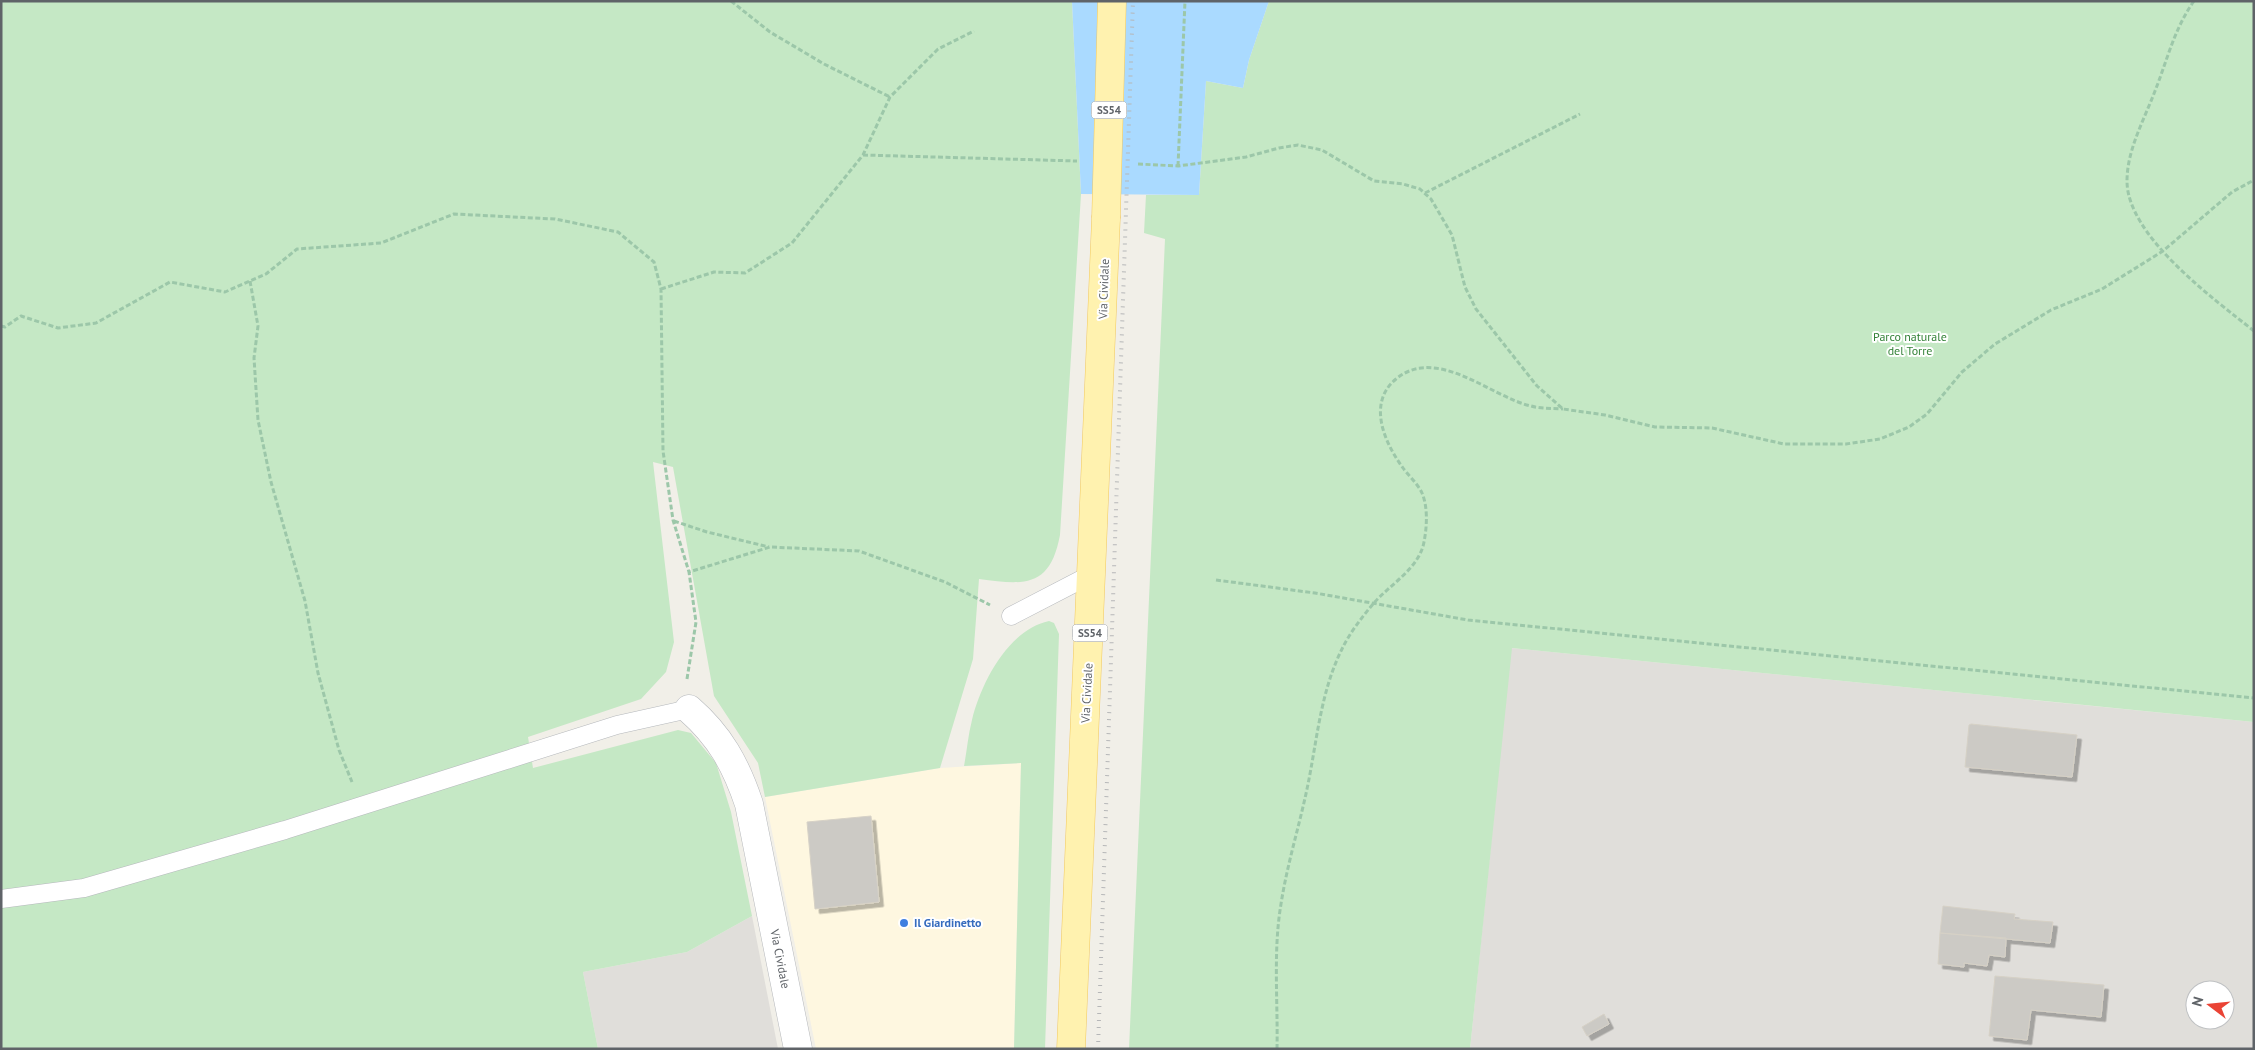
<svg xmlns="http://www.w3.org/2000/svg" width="2255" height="1050" font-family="'PT Sans',sans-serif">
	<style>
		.commercial { fill: #fef7e0 }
		.industrial { fill: #e0deda; fill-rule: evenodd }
		.green { fill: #c5e8c5 }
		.water { fill: #aadaff }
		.building { fill: #cccac5; stroke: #d6d1c6; filter: url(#shadow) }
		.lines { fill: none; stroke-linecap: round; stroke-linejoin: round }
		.lane-casing { stroke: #b5b8bc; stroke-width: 19 }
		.street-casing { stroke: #b5b8bc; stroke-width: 29 }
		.primary-casing { stroke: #f2c960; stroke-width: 29 }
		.path { stroke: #9cc7a9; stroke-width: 3; stroke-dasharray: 5 2.5; stroke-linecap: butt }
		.lane { stroke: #fff; stroke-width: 18 }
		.street { stroke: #fff; stroke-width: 28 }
		.primary { stroke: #fff2af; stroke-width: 28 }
		.rail { stroke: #b6b7b8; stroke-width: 4; stroke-dasharray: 1 6; stroke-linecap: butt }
		.primary-bridge-casing { stroke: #f2c960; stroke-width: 29; stroke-linecap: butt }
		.primary-bridge { stroke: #fff2af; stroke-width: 28 }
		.shop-dot { fill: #3f7fe0; stroke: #fff; stroke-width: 2 }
		.labels { text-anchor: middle; stroke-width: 4; stroke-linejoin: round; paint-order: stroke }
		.shield { fill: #fff; stroke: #8f9295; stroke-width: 1 }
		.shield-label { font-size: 11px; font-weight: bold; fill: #5f6368 }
		.street-label { font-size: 12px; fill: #5f6368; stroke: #fff }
		.park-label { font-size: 12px; fill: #348238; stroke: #fff }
		.shop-label { font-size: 12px; font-weight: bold; fill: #366cbe; stroke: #fff; text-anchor: start }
	</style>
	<defs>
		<filter id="shadow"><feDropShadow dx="4.5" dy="4.5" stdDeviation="0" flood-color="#0004"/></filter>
	</defs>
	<rect width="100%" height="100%" fill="#f1efe8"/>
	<path class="commercial" d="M1021,763L1014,1049H816L765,797L940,768Z"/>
	<path class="industrial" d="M1511,648L2254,722V1049H1470ZM2195,990H2225V1020H2195Z
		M752,916L778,1049H598L583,972L687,952Z"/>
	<path class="green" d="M1,1H1072L1081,194L1060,535C1050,588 1025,585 979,579L973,659L940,768L765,797L758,763L714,696L673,467L653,462L674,642L666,672L641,699L528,737L533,768L678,730L691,733L716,763L731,812L752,916L687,952L583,972L598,1049H1Z
		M1269,1H2254V722L1512,648L1470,1049H1129L1165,239L1144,233L1146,195H1199L1206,81L1243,88L1249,60Z
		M1049,621L1054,623L1059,634L1045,1049H1014L1021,763L964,766C967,751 968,735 972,720C981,683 1008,630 1049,621Z"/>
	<path class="water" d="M1072,1H1269L1249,60L1243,88L1206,81L1199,195L1081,194Z"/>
	<path class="building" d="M1971,724L2077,735L2072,777L1965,767L1969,725Z
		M871,816L879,902L815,909L807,822Z
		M1943,906L2015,914L2014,919L2053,922L2050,943L1940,933Z
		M1940,933L2006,938L2005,957L1989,955L1987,966L1964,963V967L1938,964Z
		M1995,976L2104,985L2101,1017L2031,1010L2027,1040L1989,1036Z
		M1604,1014L1609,1024L1587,1036L1582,1027Z"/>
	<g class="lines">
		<defs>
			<path id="lane" d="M1011,616L1092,574
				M1,899L84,888L285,830L617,725L689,709"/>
			<path id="street" d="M689,709C720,736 736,765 749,804L798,1049"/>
			<path id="primary" d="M1071,1049L1106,218"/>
		</defs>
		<use href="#lane" class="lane-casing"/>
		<use href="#street" class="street-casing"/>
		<use href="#primary" class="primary-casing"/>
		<path class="path" d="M731,1L770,32L824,64L890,97
			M2194,1C2174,29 2167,61 2155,91C2144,120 2127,150 2127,181C2127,236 2214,299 2254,331
			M863,155L1077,161
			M1138,164L1178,166L1246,157L1279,148L1298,145L1322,150L1374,181L1403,184L1420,189L1431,199L1452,235L1465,287L1476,309L1537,386L1563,409L1605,415L1655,427L1712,428L1784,444H1846L1880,439L1909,427L1927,414L1962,372L1995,344L2051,310L2102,289L2163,251L2232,192L2254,180
			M1178,166L1185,1
			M1425,193L1580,114
			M250,281L258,326L254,358L258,420L271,482L305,601L318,673L339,750L352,782
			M661,289L714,272L745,273L792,243L863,155L890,97L938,49L974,31
			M1,326L5,327L21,316L58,328L96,323L170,282L225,292L266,274L297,249L381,243L454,214L555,219L618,232L654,262L661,289L663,451L673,520L689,572
			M674,521L707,532L769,547
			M1216,580L1315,593L1468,620L2254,698
			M687,679L696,622L689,572L770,547L859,551L945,582L990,605
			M1277,1049C1278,1001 1273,951 1281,904C1287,865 1299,827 1307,789C1317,742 1320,693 1342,649C1349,634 1362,617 1373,604C1389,585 1419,569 1424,542C1427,527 1428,507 1422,493C1418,484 1408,475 1403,468C1384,442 1367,403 1396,379C1437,345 1491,397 1531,406C1541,409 1552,408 1563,409"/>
		<use href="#lane" class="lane"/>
		<use href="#street" class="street"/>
		<use href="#primary" class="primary"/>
		<path class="rail" d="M1098,1049L1133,1"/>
		<defs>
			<path id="primary-bridge" d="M1106,218L1112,1"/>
		</defs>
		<use href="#primary-bridge" class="primary-bridge-casing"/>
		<use href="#primary-bridge" class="primary-bridge"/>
	</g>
	<circle class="shop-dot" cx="904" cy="923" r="5"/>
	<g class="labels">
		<g class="shield">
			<rect x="1091.5" y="101.5" width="35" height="17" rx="4"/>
			<rect x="1072.5" y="624.5" width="35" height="17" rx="4"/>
		</g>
		<g class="shield-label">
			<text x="1109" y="114">SS54</text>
			<text x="1090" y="637">SS54</text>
		</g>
		<g class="street-label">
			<text transform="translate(1104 289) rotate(-88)" y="4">Via Cividale</text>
			<text transform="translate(1087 693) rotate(-87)" y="4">Via Cividale</text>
			<text transform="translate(780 959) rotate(79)" y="4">Via Cividale</text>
		</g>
		<g class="park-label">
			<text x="1910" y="341">Parco naturale<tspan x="1910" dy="14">del Torre</tspan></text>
		</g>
		<g class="shop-label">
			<text x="914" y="927">Il Giardinetto</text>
		</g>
	</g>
	<rect width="2255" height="1050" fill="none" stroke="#5f6368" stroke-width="5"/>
	<g transform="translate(2210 1005) rotate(286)"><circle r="24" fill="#ffffff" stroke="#bfc1c3"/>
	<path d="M0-4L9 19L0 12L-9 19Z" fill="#ea4335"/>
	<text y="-8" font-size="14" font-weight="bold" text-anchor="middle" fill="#5f6368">N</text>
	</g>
</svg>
